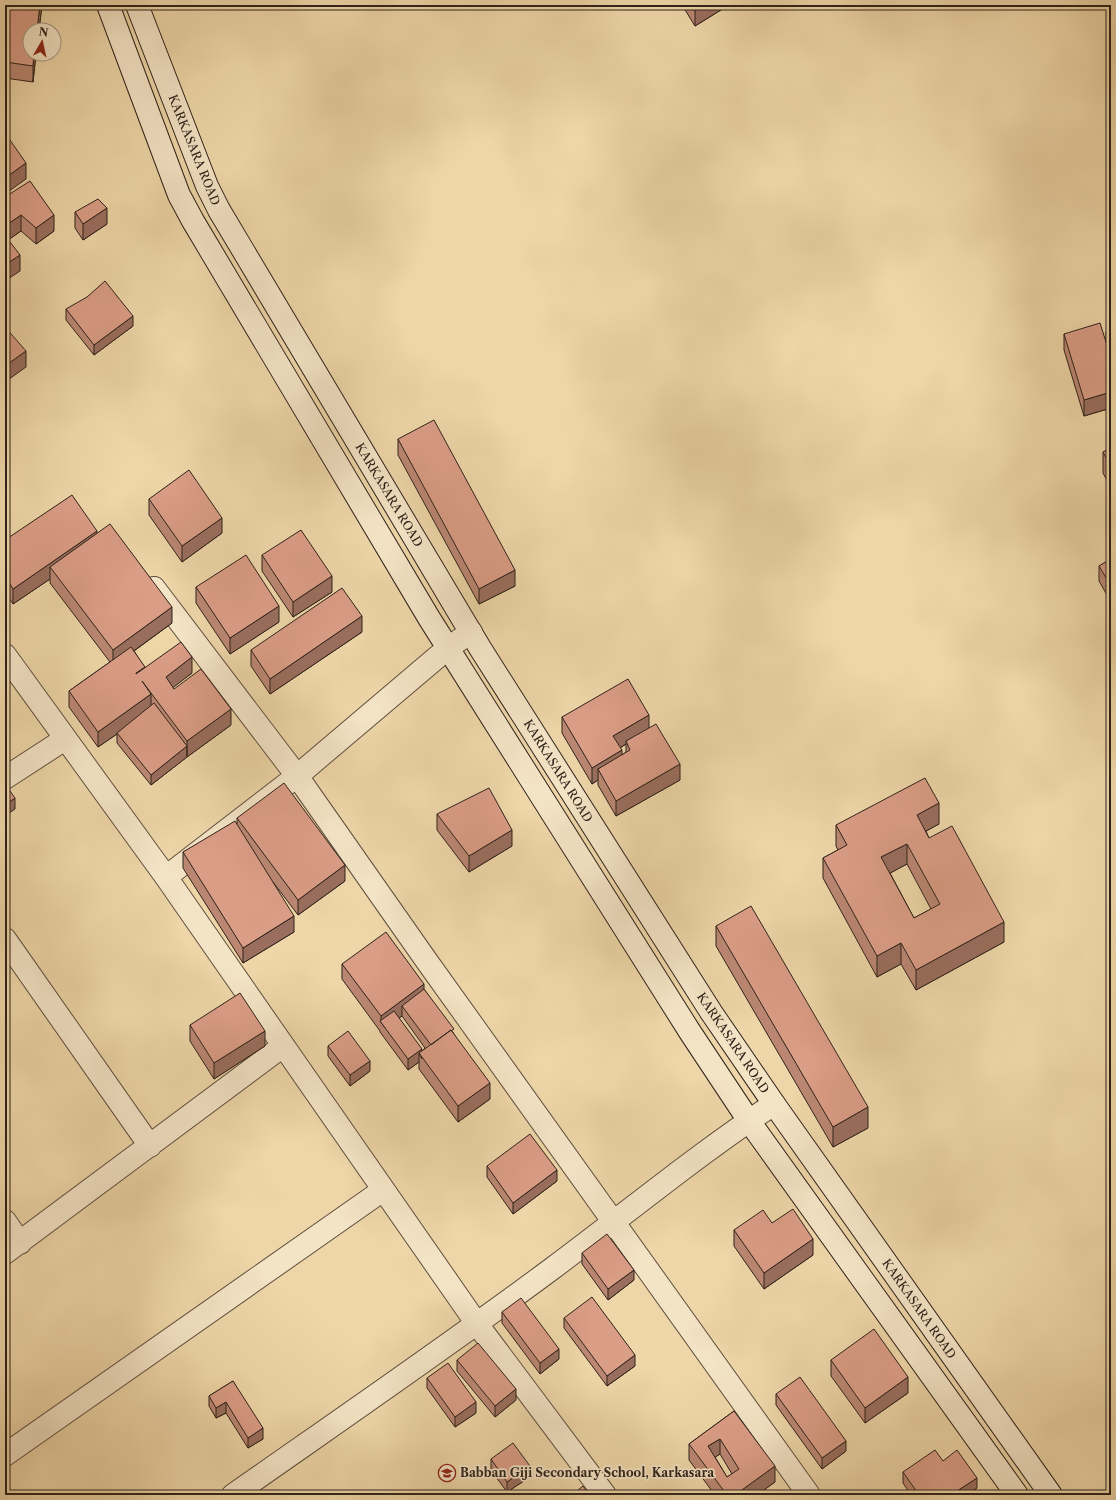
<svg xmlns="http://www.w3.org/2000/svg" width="1116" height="1500" font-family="'Libre Caslon Text',serif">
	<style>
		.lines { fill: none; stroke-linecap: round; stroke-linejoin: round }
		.street-casing { stroke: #5e4f3e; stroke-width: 24 }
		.secondary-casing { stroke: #2e221a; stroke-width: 24 }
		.street { stroke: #f4e4c6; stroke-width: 22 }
		.secondary { stroke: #f4e4c6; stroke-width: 22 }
		.wall { fill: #bb8773; stroke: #2e221a; fill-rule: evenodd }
		.shaded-wall { fill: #996e5e; stroke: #2e221a }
		.building { fill: #da9d86; stroke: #2e221a; fill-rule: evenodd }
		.labels { text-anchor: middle; stroke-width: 3.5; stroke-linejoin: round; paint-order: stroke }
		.street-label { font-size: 12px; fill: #2e221a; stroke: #f4e4c6 }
		.poi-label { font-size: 12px; font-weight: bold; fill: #2e221a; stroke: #f4e4c6; text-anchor: start }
	</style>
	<rect width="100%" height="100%" fill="#eed6a8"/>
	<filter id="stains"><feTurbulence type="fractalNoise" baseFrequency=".005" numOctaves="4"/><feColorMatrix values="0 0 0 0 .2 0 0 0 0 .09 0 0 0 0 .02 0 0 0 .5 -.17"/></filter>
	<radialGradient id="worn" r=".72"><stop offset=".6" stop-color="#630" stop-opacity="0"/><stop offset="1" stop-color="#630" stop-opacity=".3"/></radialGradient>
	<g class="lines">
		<defs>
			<path id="street" d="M154,588L297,776L426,960L809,1495
				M5,655L166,877L477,1324L605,1495
				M5,778L65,739
				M166,877L297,776L448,648L471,632
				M5,939L150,1146
				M5,1221L20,1243
				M5,1253L283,1046
				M5,1455L383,1190
				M233,1495C340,1420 448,1346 553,1268C627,1213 698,1154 774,1104"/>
			<path id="secondary" d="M108,5L179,195L193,221L429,618L690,1032L749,1121L1017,1495
				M137,5L207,186L219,210L480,648L711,1012L774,1104L1051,1495"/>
		</defs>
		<use href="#street" class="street-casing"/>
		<use href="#secondary" class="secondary-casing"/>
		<use href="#street" class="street"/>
		<use href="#secondary" class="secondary"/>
	</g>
	<path class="wall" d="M5,5H42L39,30H30L36,54L33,82L5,78V56L6,45H5Z
		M682,5H729L695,26Z
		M5,197L54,231L36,244L21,231L5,242Z
		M75,212L107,224L83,240L75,228Z
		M66,309L133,326L94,355L66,320Z
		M1111,330V408L1084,416L1064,350V334L1106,341V332Z
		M398,439L515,586L479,604L398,455Z
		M1111,448V488L1103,473V452Z
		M149,499L222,533L182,562L149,515Z
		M97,533L172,623L134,651L145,668L192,673L173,687L174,689L231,725L187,757L151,785L117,743V734L98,747L69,707V691L110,662L50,583V579L13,604L5,592V540Z
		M262,555L332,592L293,617L262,571Z
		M1111,559V602L1099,581V566Z
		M196,587L279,622L230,654L196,603Z
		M362,632L270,694L251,666V650Z
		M562,717L649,728L680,780L616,816L598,785V780L592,784L562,733ZM626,744V752L622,755L620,748Z
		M437,814L512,846L469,872L437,830Z
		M237,818L345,881L298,915L273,882L294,932L243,963L183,868V852L237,824Z
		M939,824L926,831L929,838L1004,942L916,990L901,964L877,977L823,878V858L838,850L836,846V825ZM907,864L931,909L914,918L890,873Z
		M716,926L868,1128L833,1147L716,946Z
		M342,964L424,989L454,1034L490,1099L458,1122L419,1069V1062L408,1070L380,1032V1031L342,979ZM402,1016L425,1048L422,1051L399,1018Z
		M190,1025L265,1046L214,1079L190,1041Z
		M328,1046L370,1071L350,1086L328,1056Z
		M487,1166L557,1181L513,1214L487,1177Z
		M772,1223L813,1255L764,1289L734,1246V1230Z
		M582,1253L634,1280L608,1300L582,1264Z
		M502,1312L559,1359L540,1374L502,1323Z
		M564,1318L635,1366L607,1386L564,1328Z
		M457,1360L516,1400L495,1417L457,1371Z
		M831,1360L908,1393L865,1423L831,1376Z
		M427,1378L476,1413L455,1427L427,1388Z
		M233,1381L263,1439L248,1448L226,1413L216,1418L209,1406V1396Z
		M776,1394L846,1451L822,1469L776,1405Z
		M734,1411L775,1482L757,1495H715L689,1460V1444ZM720,1454L732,1474L727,1477L715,1457Z
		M491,1459L530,1477L507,1492L491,1470Z
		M943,1461L977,1488L967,1495H911L903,1483V1472Z"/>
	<path class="shaded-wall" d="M40,5H42L39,30H37Z
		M703,5H729L695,26V10Z
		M34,54H36L33,82V66Z
		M26,163V179L5,194V178Z
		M107,208V224L83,240V224Z
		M21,215V231L5,242V226Z
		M54,215V231L36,244V228Z
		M20,255V271L5,281V265Z
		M133,316V326L94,355V345Z
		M26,351V367L5,382V366Z
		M1111,392V408L1084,416V400Z
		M222,518V533L182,562V546Z
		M97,531V547L50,567V579L13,604V589Z
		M515,570V586L479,604V589Z
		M332,576V592L293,617V602Z
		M279,606V622L230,654V638Z
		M172,607V623L113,666V650Z
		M362,616V632L270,694V679Z
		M192,657V673L166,693V677Z
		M151,694V710L117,733V734L98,747V732Z
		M231,709V725L187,757V741Z
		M649,715V731L626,741V744L613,752V736Z
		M187,746V757L151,785V775Z
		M622,750V766L598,769V780L592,784V768Z
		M680,764V780L616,816V801Z
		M15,798V809L5,816V805Z
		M939,803V824L917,836V815Z
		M512,830V846L469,872V856Z
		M907,844V864L881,878V857Z
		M345,865V881L298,915V900Z
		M294,916V932L243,963V948Z
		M1004,922V942L916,990V970Z
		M901,943V964L877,977V956Z
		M424,984V1000L402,1006V1016L385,1028L381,1022V1016Z
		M265,1031V1046L214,1079V1063Z
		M422,1049V1059L419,1053V1062L408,1070V1059Z
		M370,1061V1071L350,1086V1075Z
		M490,1083V1099L458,1122V1106Z
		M868,1107V1128L833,1147V1127Z
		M557,1170V1181L513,1214V1203Z
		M813,1239V1255L764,1289V1273Z
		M634,1270V1280L608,1300V1289Z
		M559,1349V1359L540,1374V1363Z
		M635,1355V1366L607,1386V1376Z
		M908,1377V1393L865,1423V1408Z
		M516,1389V1400L495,1417V1406Z
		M226,1402V1413L216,1418V1408Z
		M476,1402V1413L455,1427V1417Z
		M263,1428V1439L248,1448V1438Z
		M720,1439V1454L708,1462V1446Z
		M846,1441V1451L822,1469V1458Z
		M530,1466V1477L507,1492V1482Z
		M775,1466V1482L757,1495H735Z
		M977,1478V1488L967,1495H951Z"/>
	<path class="building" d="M5,5H40L37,30H30V54H34L33,66L5,62V56L8,29H5Z
		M692,5H703L695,10Z
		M5,133L26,163L5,178Z
		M30,181L54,215L36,228L21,215L5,226V197Z
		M98,199L107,208L83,224L75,212Z
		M10,242L20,255L5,265V246Z
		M105,281L133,316L94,345L66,309L87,297Z
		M1100,323L1111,358V392L1084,400L1064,334Z
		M5,327L26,351L5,366Z
		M1111,330V349L1106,332Z
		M434,420L515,570L479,589L398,439Z
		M1111,448V467L1103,452Z
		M189,470L222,518L182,546L149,499Z
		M72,495L97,531L13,589L5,576V540Z
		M110,524L172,607L113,650L50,567Z
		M301,530L332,576L293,602L262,555Z
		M246,555L279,606L230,638L196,587Z
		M1111,559V586L1099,566Z
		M342,588L362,616L270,679L251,650Z
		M181,642L192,657L166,677L174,689L201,669L231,709L187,741L142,681L151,694L98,732L69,691L131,647L145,667L136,673V674Z
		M628,679L649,715L613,736L622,750L592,768L562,717Z
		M154,703L187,746L151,775L117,733Z
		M656,724L680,764L616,801L598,769L630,750L626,741Z
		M925,778L939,803L917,815L929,838L952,826L1004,922L916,970L901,943L877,956L823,858L847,845L836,825ZM907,844L940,904L914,918L881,857Z
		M284,783L345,865L298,900L237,818Z
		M5,784L15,798L5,805Z
		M489,788L512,830L469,856L437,814Z
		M235,821L294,916L243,948L183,852Z
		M751,906L868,1107L833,1127L716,926Z
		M386,932L424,984L381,1016L342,964Z
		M424,989L454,1029L451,1031V1030L431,1045L402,1006Z
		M240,993L265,1031L214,1063L190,1025Z
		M394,1011L422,1049L408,1059L380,1021Z
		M451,1030L490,1083L458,1106L419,1053Z
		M348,1031L370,1061L350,1075L328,1046Z
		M530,1134L557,1170L513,1203L487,1166Z
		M793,1209L813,1239L764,1273L734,1230L763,1210L772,1223Z
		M607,1234L634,1270L608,1289L582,1253Z
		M592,1297L635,1355L607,1376L564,1318Z
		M521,1298L559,1349L540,1363L502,1312Z
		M874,1329L908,1377L865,1408L831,1360Z
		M478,1343L516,1389L495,1406L457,1360Z
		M448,1363L476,1402L455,1417L427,1378Z
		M800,1377L846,1441L822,1458L776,1394Z
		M233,1381L263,1428L248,1438L226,1402L216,1408L209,1396Z
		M734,1411L775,1466L735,1495H727L689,1444ZM720,1439L739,1469L727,1477L708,1446Z
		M513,1443L530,1466L507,1482L491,1459Z
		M935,1450L943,1461L957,1450L977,1478L951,1495H919L903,1472Z
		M583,1486L590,1495H572Z"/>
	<defs>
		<symbol id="school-ring" viewBox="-11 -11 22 22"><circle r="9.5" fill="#f4e4c6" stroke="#8f2418" stroke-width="1.5"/><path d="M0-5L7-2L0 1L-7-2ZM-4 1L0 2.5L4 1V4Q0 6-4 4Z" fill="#8f2418"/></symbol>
	</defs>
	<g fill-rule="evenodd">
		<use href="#school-ring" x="437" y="1463" width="20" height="20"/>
	</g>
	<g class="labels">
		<g class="street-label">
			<text transform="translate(194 150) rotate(68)" y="4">KARKASARA ROAD</text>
			<text transform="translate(389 495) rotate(59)" y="4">KARKASARA ROAD</text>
			<text transform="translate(558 771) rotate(58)" y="4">KARKASARA ROAD</text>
			<text transform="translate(733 1043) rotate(56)" y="4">KARKASARA ROAD</text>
			<text transform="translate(919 1309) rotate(55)" y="4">KARKASARA ROAD</text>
		</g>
		<g class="poi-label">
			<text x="460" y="1477">Babban Giji Secondary School, Karkasara</text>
		</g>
	</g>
	<rect width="1116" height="1500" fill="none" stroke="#eed6a8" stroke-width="20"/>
	<rect x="6" y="6" width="1104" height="1488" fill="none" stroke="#2e221a" stroke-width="2"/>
	<rect x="10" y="10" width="1096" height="1480" fill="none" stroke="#2e221a"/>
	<g transform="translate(42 42) rotate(9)"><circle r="19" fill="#f4e4c6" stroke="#a59681"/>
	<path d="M0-3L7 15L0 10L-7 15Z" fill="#8f2418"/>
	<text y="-6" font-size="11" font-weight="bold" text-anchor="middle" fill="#2e221a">N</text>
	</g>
	<rect width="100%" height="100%" filter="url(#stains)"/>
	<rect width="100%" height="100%" fill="url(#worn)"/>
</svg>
